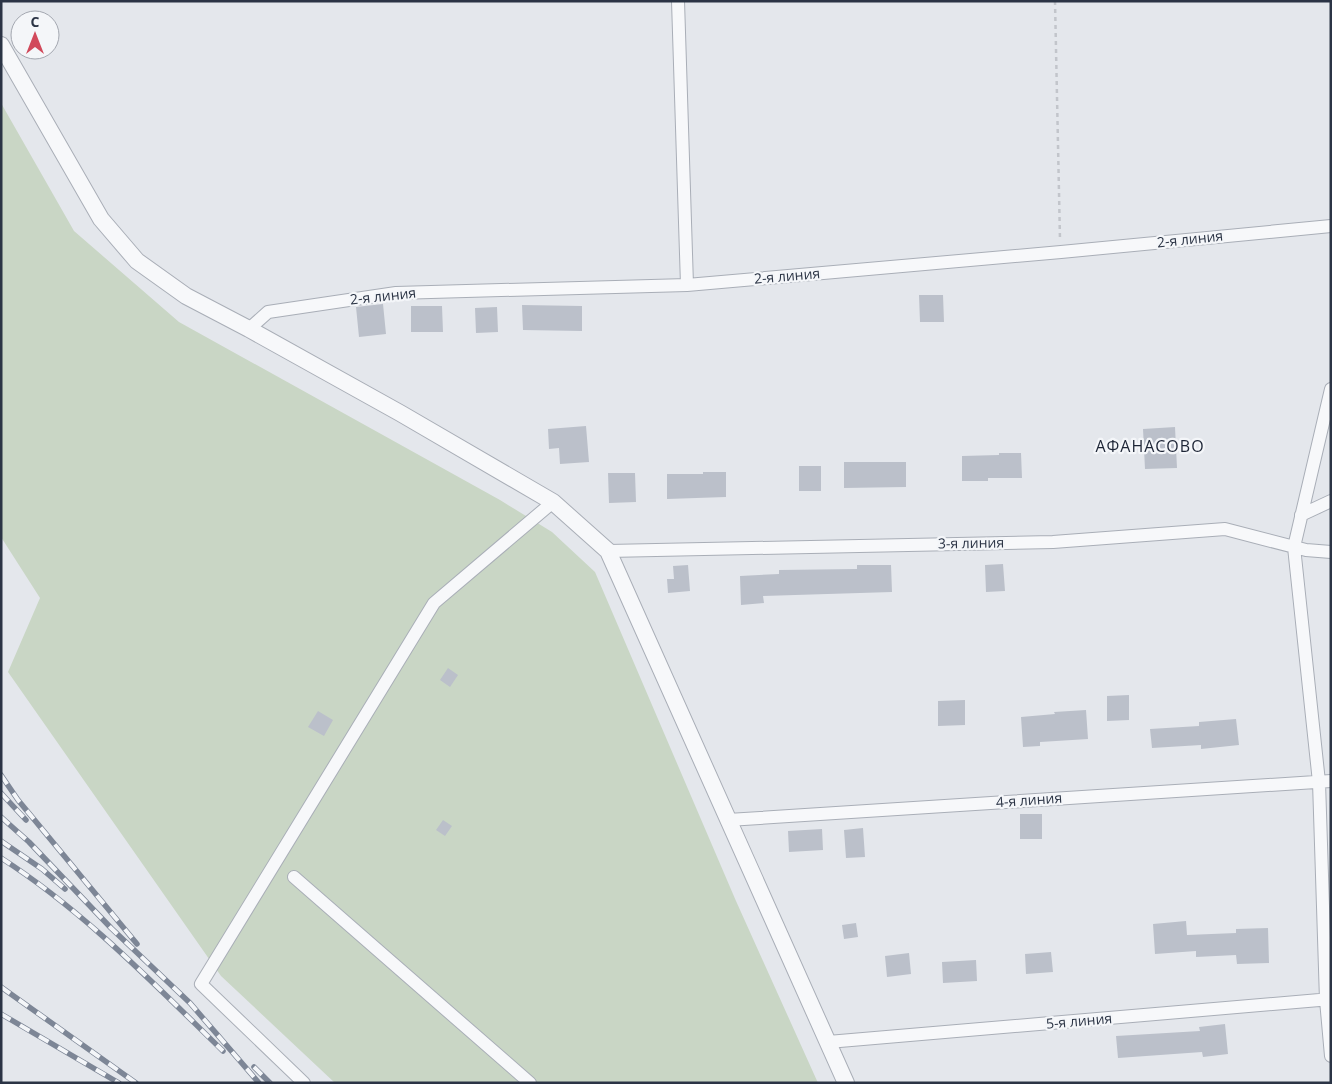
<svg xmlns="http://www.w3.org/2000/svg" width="1332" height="1084" font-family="'Open Sans',sans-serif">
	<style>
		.green { fill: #c9d6c5 }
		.building { fill: #bbc0ca }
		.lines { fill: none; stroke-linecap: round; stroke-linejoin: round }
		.minor-casing { stroke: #a9aeb7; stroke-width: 14 }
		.tertiary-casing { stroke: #a9aeb7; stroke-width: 18 }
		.path { stroke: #c2c5cb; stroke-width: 2.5; stroke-dasharray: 4 4; stroke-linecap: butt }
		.minor { stroke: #f7f8fa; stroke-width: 12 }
		.tertiary { stroke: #f7f8fa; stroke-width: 16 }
		.rail-casing { stroke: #7d8696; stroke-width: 5.5 }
		.rail { stroke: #f4f6f9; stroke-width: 4; stroke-dasharray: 11; stroke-linecap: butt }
		.labels { text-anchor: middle; stroke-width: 4.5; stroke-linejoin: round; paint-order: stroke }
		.street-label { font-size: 14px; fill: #2b3445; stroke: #f4f6f9 }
		.quarter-label { font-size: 16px; letter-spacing: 1px; fill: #1d2536; stroke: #f4f6f9 }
	</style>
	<rect width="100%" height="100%" fill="#e4e7ec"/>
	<path class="green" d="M1,103L74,231L179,322L500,500L552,532L595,572L736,901L818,1083H335L221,976L8,672L40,598L1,537Z"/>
	<path class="building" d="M919,295H943L944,322H920Z
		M383,304L386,334L359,337L356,307Z
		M522,305L582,306V331L523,330Z
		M411,306H442L443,332H411Z
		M497,307L498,332L476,333L475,308Z
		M586,426L589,462L560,464L559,448L549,449L548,429Z
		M1175,427L1177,468L1145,469L1143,429Z
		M999,453H1021L1022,478H988V481H962V456L999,455Z
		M844,462H906V487L844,488Z
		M799,466H821V491H799Z
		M703,472H726V497L667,499V474H703Z
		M608,473H635L636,502L609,503Z
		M1003,564L1005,591L986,592L985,565Z
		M688,565L690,591L668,593L667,579H674L673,566Z
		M857,565H891L892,592L763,596L764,603L741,605L740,576L779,574V570L857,569Z
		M448,668L458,675L450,687L440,680Z
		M1129,695V720L1107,721V696Z
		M965,700V725L938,726V701Z
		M1086,710L1088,739L1040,742V746L1023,747L1021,717L1055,714L1054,712Z
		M318,711L333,720L324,736L308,727Z
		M1236,719L1239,745L1201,749V745L1152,748L1150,729L1199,726V722Z
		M1020,814H1042V839H1020Z
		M443,820L452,826L445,836L436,830Z
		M863,828L865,857L846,858L844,830Z
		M822,829L823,850L789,852L788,831Z
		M1186,921L1187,935L1236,933V929L1268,928L1269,963L1237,964L1236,955L1196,957V951L1155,954L1153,924Z
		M856,923L858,937L844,939L842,925Z
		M1051,952L1053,972L1026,974L1025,954Z
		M909,953L911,974L887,977L885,956Z
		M976,960L977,981L943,983L942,962Z
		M1225,1024L1228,1054L1203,1057L1202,1052L1118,1058L1116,1036L1200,1031L1199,1027Z"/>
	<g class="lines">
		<defs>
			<path id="minor" d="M678,1L687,285
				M249,329L268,312L396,293L687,285L1061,252L1331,226
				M1331,389L1294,547L1319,782L1326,1000L1331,1056
				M1301,515L1331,501
				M608,551L1053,542L1225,529L1306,550L1331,552
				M728,820L1331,781
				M294,877L530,1083
				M828,1042L1331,999
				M304,1083L201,984L434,603L553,502"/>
			<path id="tertiary" d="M1,45L101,219L137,261L186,296L249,329L400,413L553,502L608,551L846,1083"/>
		</defs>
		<use href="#minor" class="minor-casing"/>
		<use href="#tertiary" class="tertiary-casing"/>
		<path class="path" d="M1055,1L1060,240"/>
		<use href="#minor" class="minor"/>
		<use href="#tertiary" class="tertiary"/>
		<defs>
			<path id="rail" d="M1,775L18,800L137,944
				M1,793L26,820
				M1,817L29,842L111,928L190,1003L259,1083
				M1,841L42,869L65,889
				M1,858C84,911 153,983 223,1051
				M1,987L136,1083
				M1,1014L119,1083
				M254,1067L270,1083"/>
		</defs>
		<use href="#rail" class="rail-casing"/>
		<use href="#rail" class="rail"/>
	</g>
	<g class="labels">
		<g class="street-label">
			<text transform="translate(1190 239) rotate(-6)" y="5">2-я линия</text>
			<text transform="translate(787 276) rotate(-5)" y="5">2-я линия</text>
			<text transform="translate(383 296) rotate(-6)" y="5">2-я линия</text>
			<text transform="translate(971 543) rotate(-1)" y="5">3-я линия</text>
			<text transform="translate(1029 800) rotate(-4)" y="5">4-я линия</text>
			<text transform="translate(1079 1021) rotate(-5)" y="5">5-я линия</text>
		</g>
		<g class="quarter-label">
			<text x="1150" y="452">АФАНАСОВО</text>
		</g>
	</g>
	<rect width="1332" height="1084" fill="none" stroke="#2b3445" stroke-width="5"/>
	<g transform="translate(35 35)"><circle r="24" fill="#f4f6f9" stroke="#a4a8b1"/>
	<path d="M0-4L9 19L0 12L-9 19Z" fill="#d1495b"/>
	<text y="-8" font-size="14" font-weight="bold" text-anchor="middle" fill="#2b3445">С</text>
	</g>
</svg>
